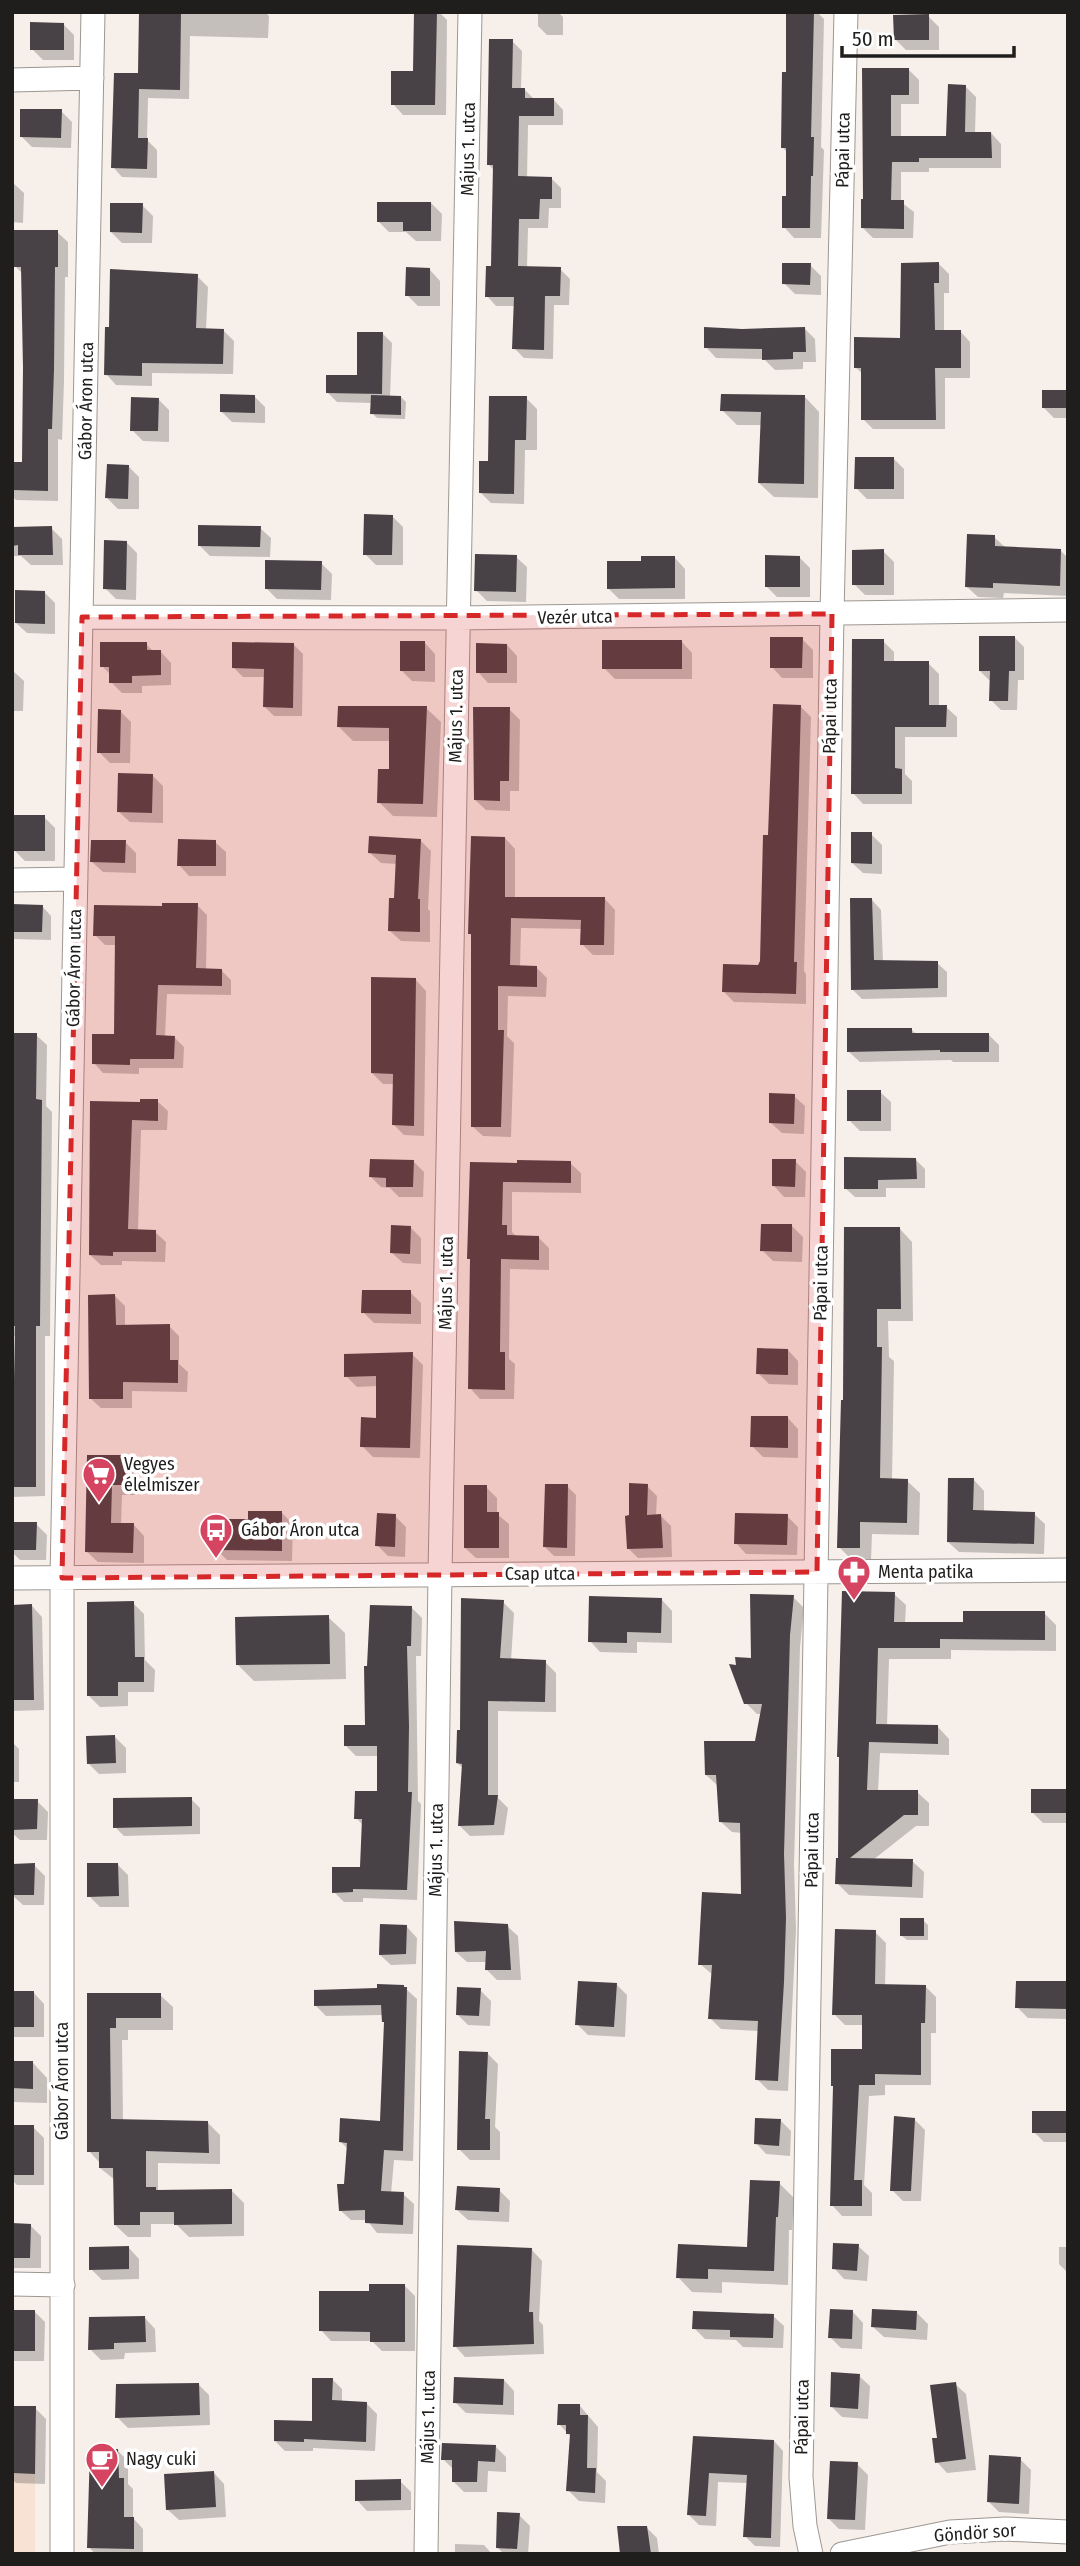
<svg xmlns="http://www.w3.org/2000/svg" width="1080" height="2566" font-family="'Fira Sans Condensed',sans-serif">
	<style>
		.education { fill: #f7e2d4 }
		.shadow { fill: #0003 }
		.building { fill: #484246 }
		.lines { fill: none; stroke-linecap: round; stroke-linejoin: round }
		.minor-casing { stroke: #9d9792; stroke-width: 25 }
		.minor { stroke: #fff; stroke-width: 23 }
		.marked { fill: #d62828; fill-opacity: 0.2; stroke: #d62828; stroke-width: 5; stroke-dasharray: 14 9; stroke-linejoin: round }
		.labels { text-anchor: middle; stroke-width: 7; stroke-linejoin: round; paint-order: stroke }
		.street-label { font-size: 18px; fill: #201e1c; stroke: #fff }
		.poi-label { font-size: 18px; fill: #201e1c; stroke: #fff; text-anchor: start }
	</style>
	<rect width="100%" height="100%" fill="#f6efea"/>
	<path class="education" d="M12,2473L35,2474V2554H12Z"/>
	<path class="shadow" d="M142,12H265L269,16L268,38L190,36L189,99L148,98L147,140L157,150V178L122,177L113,167L139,75Z
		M416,12H439L447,20L446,115H403L393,104L415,73Z
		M538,12H558L563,17V35H547L538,26Z
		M787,12H817L824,19L821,147L824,150L821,238H794L784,227L788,198V153L783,148L788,74Z
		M928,16L939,27V50H906L896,40Z
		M63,24L74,35V60H43L32,49Z
		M512,41L522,51L521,90H525L535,100H554L563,110V125H528L527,178L552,179L561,188V208H549L548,228H528L527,268L560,269L570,279L569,305H554L553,359L524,358L514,348L515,306H496L487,296L492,268L495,171L489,165Z
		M908,69L919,80V104H901V138H948L966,87L976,97L975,133H991L1001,144V168H929V172H901V202L914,212L913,238H873L862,227L865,201L864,70Z
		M61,111L72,122L71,148L32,147L21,136Z
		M12,182L24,193L23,223L12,222Z
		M431,203L442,214L441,241H416L406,232H389L378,221Z
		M142,205L153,216L152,243H122L111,232Z
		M57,232L68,242V277H65L64,381L62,440L58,439V501L16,500L12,496V463H23V274L15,266Z
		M939,264L949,274V293H944V331H960L970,342V378H945V429H873L863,419V374L856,368L901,339Z
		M810,265L821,276V295L795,294L784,283Z
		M430,270L440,281V306H418L407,295Z
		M197,276L208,287L206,330H223L234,341L233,374L152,373V386L116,385L106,374Z
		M805,329L815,339L816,362H803V369L775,370L764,359L716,358L706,347L742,331Z
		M383,334L392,343L390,397H401L406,402L405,419L377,418L372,413V403L337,402L328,393L358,377Z
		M1068,392V418H1054L1043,407Z
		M254,396L265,407V423L232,422L222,412Z
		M805,397L819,412L818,498L774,497L759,483L762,425H737L722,410Z
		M526,398L537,409V450H525L524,504L491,503L481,493L489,463Z
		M159,400L169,410V442L143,441L132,430Z
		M893,458L904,469V499H867L856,488Z
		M128,466L139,477V509H118L107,498Z
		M392,516L403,527V565H376L365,554Z
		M51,528L62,539L63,565H31L21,556H12V529Z
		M260,528L271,538L270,557L210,556L199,545Z
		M994,537L1006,548L1060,550L1068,558V596L1004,593L1003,598L978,597L967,587Z
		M126,542L137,553L136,600L116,599L105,588Z
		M883,551L894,562V595H865L854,584Z
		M516,557L527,567L526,602L487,601L476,590Z
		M675,558L685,569V599H619L608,588L642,563Z
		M800,558L810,568V597H777L766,586Z
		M321,563L332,574L331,600L277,599L266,588Z
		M44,592L55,603V634L27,633L16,623Z
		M1014,637L1024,647V680H1018L1017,710H1001L991,700L990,681L980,671Z
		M802,639L813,650V678H782L772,667Z
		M883,641L894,652V663H928L939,674V707H946L957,717V737H905V774L912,781V804H863L853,793Z
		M682,642L692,653V679H615L604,668Z
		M425,643L435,654V682L412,681L401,670Z
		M146,644L154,652H161L171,663V685L142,686V693H122L111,682V675L102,666Z
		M294,645L303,654L302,716H274L265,707V677H243L234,668Z
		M507,645L517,656V683H488L478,672Z
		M12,670L24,681L23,711H12Z
		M801,707L811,717L804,971L806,974V1004L734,1002L724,992L760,967L770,837Z
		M426,708L441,722L437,817L393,816L379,802L391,771L390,741H353L339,727Z
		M509,709L520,720L519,791H510V811L486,810L475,800Z
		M120,711L131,722L130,763H110L99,752Z
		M152,775L163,786V823L130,822L119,812Z
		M44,817L55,828V861H25L14,850Z
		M871,834L882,845V874L863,873L852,863Z
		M505,838L515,849V899H605L615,910L614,955H593L582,944V929L521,928L520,967H536L547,978L546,997L508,996L507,1036L514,1043L511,1137L483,1136L472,1126L473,937L470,934Z
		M420,840L431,851L428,909L430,911V942L401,941L390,931L395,900L397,864L381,863L370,853Z
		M125,842L136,853V873L103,872L92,862Z
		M215,842L226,852V876H189L179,865Z
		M872,900L881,910L883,962L937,963L947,972V997L862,999L852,989Z
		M197,905L207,915L206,970H221L231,980V995L167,994L165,1037H174L184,1047L183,1068H139V1074L103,1073L94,1063L115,1036L117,945H105L95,935L163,908Z
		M12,906H42L51,916V940L12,939Z
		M416,980L426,991L424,1136L404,1135L394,1125V1084H383L372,1073Z
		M912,1030L917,1035L988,1034L999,1045V1062H953L951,1060L860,1062L849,1052Z
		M12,1035H36L47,1045L46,1106L52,1112L50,1336H45V1496L12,1497V1429H15L17,1336H12Z
		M880,1092L891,1102V1131H860L849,1120Z
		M794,1096L805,1106L804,1134L782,1133L771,1123Z
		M157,1101L168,1111L167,1130H141L138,1231L155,1232L166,1242L165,1262L122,1261V1265H101L90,1255L92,1103L141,1104Z
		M916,1160L925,1169V1188H886V1197H855L845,1188Z
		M413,1161L424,1172L423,1197H399L390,1188L381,1187L371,1177Z
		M795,1161L806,1172L805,1197H784L774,1186Z
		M570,1163L581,1173V1193L512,1192V1232L517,1237L539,1238L549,1248V1270L510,1269L509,1359L515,1364L514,1399H480L470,1388L472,1261L469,1258L471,1164Z
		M792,1226L803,1237L802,1262L773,1261L762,1250Z
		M411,1228L421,1238V1264L403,1263L392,1253Z
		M900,1229L912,1242L913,1321H888L889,1357L894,1361L892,1480L907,1481L920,1493L919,1535L872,1534L871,1560L851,1559L839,1547L842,1402Z
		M410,1292L421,1303V1324L374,1323L363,1312Z
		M115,1296L125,1306V1326H169L179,1336V1364L188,1372L187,1392L132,1391V1408H101L90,1398Z
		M788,1350L798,1361V1385L769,1384L758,1373Z
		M412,1354L423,1365L420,1458L373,1457L362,1446L378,1420V1386L357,1387L346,1376Z
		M788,1418L798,1429V1458L763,1457L752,1446Z
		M89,1456L125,1457L136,1468L135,1495H122L121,1525H134L144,1536V1563L98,1562L87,1552Z
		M974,1480L984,1491V1512L1034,1514L1045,1524L1044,1554L959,1552L948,1542Z
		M567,1486L576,1495L575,1556H554L545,1547Z
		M647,1486L657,1496L656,1516H661L671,1526L672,1557L638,1558L628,1548Z
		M486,1487L497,1498V1514L509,1524V1558H476L465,1548Z
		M282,1513L293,1524L292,1561L227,1560L216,1549L249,1521Z
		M395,1516L406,1527L405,1557L388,1556L377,1545Z
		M787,1516L798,1527L797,1555L746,1554L736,1543Z
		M12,1524H36L47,1535L46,1560H20L12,1552Z
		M894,1594L906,1605L905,1623H965L1044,1613L1056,1625V1651L951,1650V1659H889L887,1726L938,1727L949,1739V1755L880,1753L878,1792H917L929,1803V1826H916L873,1860L912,1861L924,1872L923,1898L849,1895L837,1883L840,1859L841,1758Z
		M793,1597L804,1608L800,1647L794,1865L796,1930L788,2091L768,2090L757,2079L759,2031L721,2029L710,2018L713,1975L700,1964L743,1895L742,1833L732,1832L721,1822L717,1785L706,1775L757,1742L762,1714H757L746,1703L738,1667L752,1660Z
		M662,1600L672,1611V1643L637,1642V1653L600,1652L590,1641Z
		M503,1602L514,1613L511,1661L545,1662L556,1673V1712L498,1711V1798L508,1808L504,1835L470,1836L459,1825L463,1768L457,1763L461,1731Z
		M133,1603L144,1614L145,1660L155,1670L154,1692H128V1706L100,1707L89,1696Z
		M32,1606L42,1617L44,1710L12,1711V1607Z
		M412,1608L422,1618L421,1656H416L418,1801L421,1804L417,1900L363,1898V1902H344L334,1892L362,1869L364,1826L356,1818L378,1793L379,1756H356L345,1745L367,1727L369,1667Z
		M328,1617L345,1633L346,1679L254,1681L238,1665Z
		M115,1737L126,1748V1773L99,1774L88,1763Z
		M12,1742L19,1749V1782H12Z
		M1068,1791V1823H1043L1033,1813Z
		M191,1799L200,1808V1834L124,1836L115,1827Z
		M12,1800L37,1801L48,1812L47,1840H20L12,1833Z
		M117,1864L128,1875L129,1907H100L89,1896Z
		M34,1865L45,1876L44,1905H23L12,1895Z
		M923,1920L928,1925V1940H907L902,1936Z
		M507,1926L518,1936L521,1980H497L486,1969L487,1962H467L456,1952Z
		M407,1927L417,1938L416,1964L391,1965L380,1955Z
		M875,1932L886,1943L885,1986H925L936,1997V2033H931V2085H885V2095L869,2096L864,2185L872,2193V2216H842L832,2205L863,2051V2025H845L834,2014Z
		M1068,1983V2019L1028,2018L1017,2007Z
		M616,1984L627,1995L625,2037L588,2035L577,2024Z
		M406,1989L417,1999L413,2161L394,2160L391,2194H403L414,2204L413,2234L377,2233L367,2220H351L340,2210L346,2185L348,2149L341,2142L382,2122L386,2024L383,2015L326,2016L316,2006Z
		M480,1990L491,2001L490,2026L468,2025L457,2014Z
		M12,1993H34L44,2004V2037H12Z
		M89,1995H160L173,2007V2030H128V2040H122L123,2121L207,2122L220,2135V2164L158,2163V2192L231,2190L244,2203V2236L189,2237L176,2224H151V2237H128L115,2225V2180L100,2168V2163L89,2151Z
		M488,2054L498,2064L495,2127L500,2132V2160H470L459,2149Z
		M12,2063H33L47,2078V2103L12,2102Z
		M1068,2112V2142H1044L1034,2132Z
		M914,2119L925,2130L921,2201H903L892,2190Z
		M780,2120L791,2131L790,2156L766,2154L756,2143Z
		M12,2126L33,2127L44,2138V2185H17L12,2180Z
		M779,2183L794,2198L792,2230H789L788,2285L722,2282V2293L692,2292L678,2277L749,2249Z
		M499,2190L510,2201L509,2222L468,2220L457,2210Z
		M12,2225H30L41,2236V2268H12Z
		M858,2246L869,2256L867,2281L844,2279L834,2268Z
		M1059,2247H1068V2273L1059,2264Z
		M129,2248L139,2259V2279L102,2280L91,2269Z
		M532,2250L542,2261L539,2321L543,2325L544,2354L465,2357L455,2346Z
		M405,2286L415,2296V2351H382L372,2341H331L321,2330L371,2293Z
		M12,2311L35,2312L45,2322L44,2361H12Z
		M853,2312L863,2323L862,2349L841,2348L830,2337Z
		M917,2313L928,2324L927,2340L884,2337L873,2327Z
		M773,2316L784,2326L783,2348L743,2347L736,2340L705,2339L694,2328Z
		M145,2318L155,2329L156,2352L125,2353L124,2359L101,2360L90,2349Z
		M859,2376L870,2386L868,2419L842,2417L831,2406Z
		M332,2379L342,2389V2403L367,2404L377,2414L375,2451L313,2448V2451H285L275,2441L314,2423Z
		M504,2380L514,2391V2415L466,2413L455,2402Z
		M198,2384L209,2395L210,2425L128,2428L117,2417Z
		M955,2384L966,2394L976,2470L947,2473L937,2462L939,2439Z
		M580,2406L598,2427L597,2472L606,2481L605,2503L579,2501L568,2490L571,2437L559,2424Z
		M12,2408H35L46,2419L45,2484L16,2483L12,2480Z
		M694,2437L774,2441L783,2451L780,2547L755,2546L745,2536L748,2483L718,2482L716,2526L699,2525L689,2515Z
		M495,2446L506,2457V2472L488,2471L487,2492H464L453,2481L454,2470L443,2459Z
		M118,2451L128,2461V2484L133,2489V2518L143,2529V2554H95L89,2547Z
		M1020,2459L1031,2470L1029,2514L999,2512L988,2501Z
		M857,2464L868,2475L865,2530L839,2529L828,2518Z
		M214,2473L224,2484L226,2517L179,2520L168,2510Z
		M400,2481L411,2492V2510L367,2511L357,2500Z
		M519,2515L530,2526L528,2554H504L497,2547Z
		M646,2527L657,2538L659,2554H622Z
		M455,2544L484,2545L492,2554H455Z"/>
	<path class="building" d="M139,12H181L180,90L139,89L138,138H148L147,169L111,168L114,73H138Z
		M414,12H437L435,105H391V71H413Z
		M786,12H814L811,137H814L813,176H811L810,228H782V196H786V148H781L782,72H786Z
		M929,14V40H894L893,15Z
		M30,22L64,23V50H30Z
		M489,39H513L512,88H525V98H554V116H519L518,176L552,177V199H540L539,219H519L518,266L561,267L560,296H545L544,350L512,349L514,297H485L486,266H491L493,165H487Z
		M862,68H909V95H891V136H946L948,84L966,85L965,132H991L992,158H919V162H892L891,200H904V229L861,228V199H863Z
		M20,109H62L61,138L20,137Z
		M377,202H431V231H403V222H377Z
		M110,203H143L142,233L110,232Z
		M14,230H58V267H55L54,369L52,429H48V491L12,490V462H22L23,368L21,267H13Z
		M939,262V283H934L935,330H961V368H935L936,420H861V368H854V337L900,338L901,263Z
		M782,263H811L810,285L782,284Z
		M406,267L430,268V296H405Z
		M110,269L198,274L196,328L224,329L223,364L142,363V376L104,375L105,327H109Z
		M704,327L742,329L805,327L806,352H793V359L762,360V349L704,348Z
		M357,332H383L382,394L326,393V375H357Z
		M1042,390H1068V408H1042Z
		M220,394L255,395V413L220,412Z
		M721,394L805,395L804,484L758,483L761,412L720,411Z
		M371,395L401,396V415L370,414Z
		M489,396H527L526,440H515L514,494L479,493V461H488Z
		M131,397L159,398L158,431H130Z
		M855,457H894V489H854Z
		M107,464L129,465L128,499L105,498Z
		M364,514L393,515L392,555H363Z
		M198,525L261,526L260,547L198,546Z
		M52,526L53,555H18V545L12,546V527Z
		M967,534L995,535V546L1061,549L1060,586L993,583V588L965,587Z
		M104,540L127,541L126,590L103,589Z
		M884,549V585H852V550Z
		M475,554L517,555L516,592L474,591Z
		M765,555L800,556V587H765Z
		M641,556H675V588L607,589V561H641Z
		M265,560L322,561L321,590L265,589Z
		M15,590L45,591V624L15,623Z
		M979,636H1015V671H1009L1008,701H989L990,671H979Z
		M770,637H803L802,668H770Z
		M852,639H884V661H929V705H947L946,727H895V768L902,769V794H851Z
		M602,640H682V669H602Z
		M400,641H425V671H400Z
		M100,642H147V650H161V675L132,676V683H109V667H100Z
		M232,642L294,643L293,708L263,707L264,669L232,668Z
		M476,643L507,644V673H476Z
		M773,704L801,705L794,962H797L796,994L722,992L723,964L758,965L760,961L763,835H768Z
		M338,706H427L423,804L377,803L378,769H389V728L337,727Z
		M473,707H510L509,781H500V801L474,800Z
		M98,709L121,710L120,753H97Z
		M118,773L153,774L152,813L117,812Z
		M13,815H45V851H12Z
		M851,832H872V864L851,863Z
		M369,836L421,839L418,899H420V932L388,931L389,898H394L396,855L368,853Z
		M471,836L505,837V897H605L604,945H580L581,920L511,918L510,965L537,966V987L498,986V1030H504L501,1127H471V934H468Z
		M178,839L216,840V866H177Z
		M91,840H126L125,863L90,862Z
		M850,898H872L874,960L938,961V988L851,990Z
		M162,903H198L196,968L222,969V986L158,985L156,1035L175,1036L174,1059H130V1065L92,1064V1034H114L115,936H93L94,905L162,906Z
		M12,904L43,905L42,932H12Z
		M371,977L416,978L414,1126L392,1125L393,1074L371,1073Z
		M847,1028H912V1033H989V1052H940V1050L847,1052Z
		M12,1033H37L36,1099L42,1100L40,1326H36V1487H12L15,1326H12Z
		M847,1090H881V1121H847Z
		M769,1093L795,1094L794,1124L769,1123Z
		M140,1099H158V1121L132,1120L128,1229L156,1230V1252H113V1256L89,1255L90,1101L140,1102Z
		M844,1157L916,1158L917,1179L878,1180V1189H844Z
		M370,1159L414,1160L413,1187H386V1178L369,1177Z
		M772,1159H796L795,1187L772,1186Z
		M517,1160L571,1161V1183L503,1182L502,1225H507V1235L539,1236V1260L501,1259L500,1352H505V1390L468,1389L470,1259H467L470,1162L517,1163Z
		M761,1224H792V1252L760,1251Z
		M391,1225L411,1226L410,1254L390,1253Z
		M844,1227H900L901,1309H877V1347H882L880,1478L908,1479L907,1523L860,1522V1548H837L841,1400H843Z
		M362,1290H411V1314L361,1313Z
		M115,1294L116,1325L170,1324V1360H178V1383L123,1382V1399H89L88,1295Z
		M757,1348L788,1349V1375L756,1374Z
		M413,1352L410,1448L360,1447L361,1417L376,1418V1376L344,1377V1354Z
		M751,1416H788V1448L750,1447Z
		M87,1455H126L125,1485H112L111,1523H134L133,1553L85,1552Z
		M948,1478H974L973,1510L1035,1512L1034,1544L947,1542Z
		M629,1483L648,1484L647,1515L661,1514L663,1548L627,1549L625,1516L629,1515Z
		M545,1484H568L567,1548L543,1547Z
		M464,1485H487V1512H499V1548H464Z
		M248,1511H282V1551L214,1550L215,1519H248Z
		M377,1513L396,1514L395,1547L375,1546Z
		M735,1513L788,1514L787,1545L734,1544Z
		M12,1522H37L36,1550H12Z
		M842,1591L895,1592L894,1622H963V1611H1045V1640L940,1639V1648H878L876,1724L938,1725V1744L869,1742L867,1790H918V1815H904L850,1858L913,1859L912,1887L835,1884L836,1858H838L839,1757H837Z
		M750,1594L794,1595L790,1635L784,1854L786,1918L784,1982L778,2081L755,2080L758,2021L708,2019L712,1965H698L702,1892L741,1894L740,1823L719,1822L716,1775H705L704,1741H755L762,1704H744L729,1664L736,1665L735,1657L751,1658Z
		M589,1596L662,1598L661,1633L627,1632V1643L588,1642Z
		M461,1598L504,1600L500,1658L546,1660L545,1702L488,1701V1795H498L494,1825L458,1826L462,1764L456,1763L457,1730H460Z
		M134,1601L135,1657H144V1682H118V1696H87V1602Z
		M32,1604L34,1700H12V1605Z
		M370,1605L412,1606L411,1646H407L409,1726L408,1792H412L407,1890L353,1889V1892L332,1893V1867H360L362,1819H354L355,1791H377V1746H344V1725H365L364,1666H367Z
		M329,1615L330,1664L236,1665L235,1617Z
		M115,1735L116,1763L87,1764L86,1736Z
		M1031,1789H1068V1813H1031Z
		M192,1797V1826L113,1828V1798Z
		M12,1799H38L37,1829L12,1830Z
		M35,1863L34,1895H12V1864Z
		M87,1863H118L119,1896L87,1897Z
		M900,1918H924V1936H900Z
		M454,1921L508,1924L511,1970H485L486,1951L455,1952Z
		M380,1924L407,1925L406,1954L379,1955Z
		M835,1929L876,1930L875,1984L926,1985L925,2023H921V2075L875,2074V2085H859L854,2180H862V2206H830L833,2086H831V2049H862V2015H832Z
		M578,1981L617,1983L614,2027L575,2025Z
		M1016,1981H1068V2009L1015,2008Z
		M377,1984L404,1985V1987H407L403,2151L384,2150L381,2191L404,2192L403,2225L365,2223V2210L339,2211L337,2184H344L347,2143L339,2142L340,2118L380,2121L384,2022H382L381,2005L314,2006V1990L377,1988Z
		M457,1987L481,1988L479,2016L456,2015Z
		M12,1991H34V2027H12Z
		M87,1993H161V2018H116V2028H110L111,2119L208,2121L209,2153L146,2151V2187H156V2190L232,2189V2224L174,2225V2212H140V2225H114L113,2168H99V2152H87Z
		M459,2051L488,2052L485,2119H490V2150H457Z
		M12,2061H33V2089L12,2088Z
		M1032,2111H1068V2133H1032Z
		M894,2116L915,2118L911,2191H890Z
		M755,2118L781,2119L779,2146L754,2144Z
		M12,2125H34V2175H12Z
		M750,2180L780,2181L778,2217H776L774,2271L708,2269V2279L676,2278L678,2244L747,2247Z
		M457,2186L500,2188L499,2212L455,2210Z
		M12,2223L31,2224L30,2258H12Z
		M833,2243L859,2244L857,2271L832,2269Z
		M457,2245L532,2248L529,2312H533L534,2344L453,2347Z
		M129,2246V2269L89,2270V2247Z
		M369,2284H405V2342H370V2332L319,2331V2291H369Z
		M830,2309L853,2310L852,2339L828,2338Z
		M872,2309L917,2311L916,2330L871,2327Z
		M12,2310H35V2351H12Z
		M693,2311L774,2314L773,2338L730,2337V2330L692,2329Z
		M145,2316L146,2342L114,2343V2349L88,2350L89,2317Z
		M831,2372L860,2374L858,2409L830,2407Z
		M454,2377L504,2379L503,2405L453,2403Z
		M312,2378H333L332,2400L367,2402L366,2442L304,2439V2442L274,2441V2420L312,2421Z
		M956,2382L966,2459L935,2463L932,2438H937L930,2385Z
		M199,2383L200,2415L115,2418L116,2384Z
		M558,2404H580V2415H588L587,2468H596L595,2493L566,2491L570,2434H566V2425H557Z
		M12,2406H36L35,2474L12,2473Z
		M693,2436L774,2440L771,2538L743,2537L747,2475L709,2473L706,2516L687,2515Z
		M442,2443L496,2445L495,2462L478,2461L477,2482H452V2460H441Z
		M90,2449H118L119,2478H124V2517H134V2549L87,2548Z
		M989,2455L1021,2457L1019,2504L987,2502Z
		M830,2461L858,2462L855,2520L827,2519Z
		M214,2471L216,2507L166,2510L164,2474Z
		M401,2479V2500L355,2501V2480Z
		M497,2512L520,2513L517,2549L496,2548Z
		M617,2526H647L651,2554H620Z"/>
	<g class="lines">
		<defs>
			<path id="minor" d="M12,80L92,78
				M82,617L458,618L1068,610
				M12,880L76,879
				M12,1578L1068,1570
				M12,2284L63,2285
				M62,2554V1578L93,12
				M426,2554L440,1574L470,12
				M811,2554L805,2526L801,2477L832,614L846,12
				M842,2554L950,2532L1005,2529L1068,2532"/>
		</defs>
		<use href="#minor" class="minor-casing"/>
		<use href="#minor" class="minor"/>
	</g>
	<path class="marked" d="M832,614L817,1572L62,1578L82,617Z"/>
	<defs>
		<symbol id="supermarket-pin" viewBox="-11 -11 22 30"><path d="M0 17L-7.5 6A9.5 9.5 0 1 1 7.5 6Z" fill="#d54561" stroke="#fff"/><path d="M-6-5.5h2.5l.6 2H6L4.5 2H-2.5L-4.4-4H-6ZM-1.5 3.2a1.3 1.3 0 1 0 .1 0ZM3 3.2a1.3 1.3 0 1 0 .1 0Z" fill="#fff"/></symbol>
		<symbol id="bus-pin" viewBox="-11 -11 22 30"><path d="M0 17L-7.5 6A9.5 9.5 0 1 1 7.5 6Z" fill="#d54561" stroke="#fff"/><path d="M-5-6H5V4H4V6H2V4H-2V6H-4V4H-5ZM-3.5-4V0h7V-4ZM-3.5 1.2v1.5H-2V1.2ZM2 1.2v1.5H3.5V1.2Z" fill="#fff"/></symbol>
		<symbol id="pharmacy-pin" viewBox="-11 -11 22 30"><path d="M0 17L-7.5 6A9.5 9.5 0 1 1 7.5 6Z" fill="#d54561" stroke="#fff"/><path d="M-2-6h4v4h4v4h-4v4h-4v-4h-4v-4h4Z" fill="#fff"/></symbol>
		<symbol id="cafe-pin" viewBox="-11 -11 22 30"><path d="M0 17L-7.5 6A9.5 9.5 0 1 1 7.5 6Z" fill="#d54561" stroke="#fff"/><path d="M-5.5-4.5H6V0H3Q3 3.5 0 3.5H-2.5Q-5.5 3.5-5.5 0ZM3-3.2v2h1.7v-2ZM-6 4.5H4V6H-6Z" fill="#fff"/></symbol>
	</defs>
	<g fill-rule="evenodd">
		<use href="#supermarket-pin" x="80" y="1455" width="38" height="52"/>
		<use href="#bus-pin" x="197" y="1511" width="38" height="52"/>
		<use href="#pharmacy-pin" x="835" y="1553" width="38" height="52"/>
		<use href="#cafe-pin" x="83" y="2440" width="38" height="52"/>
	</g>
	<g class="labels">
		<g class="street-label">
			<text transform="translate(468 149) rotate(-89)" y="6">Május 1. utca</text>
			<text transform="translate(843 150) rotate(-89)" y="6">Pápai utca</text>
			<text transform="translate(86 401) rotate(-89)" y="6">Gábor Áron utca</text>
			<text transform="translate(575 617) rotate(-1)" y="6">Vezér utca</text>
			<text transform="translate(456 716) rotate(-89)" y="6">Május 1. utca</text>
			<text transform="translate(830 716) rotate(-89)" y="6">Pápai utca</text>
			<text transform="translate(74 968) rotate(-89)" y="6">Gábor Áron utca</text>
			<text transform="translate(446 1283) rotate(-89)" y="6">Május 1. utca</text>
			<text transform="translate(821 1283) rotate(-89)" y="6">Pápai utca</text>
			<text x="540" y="1580">Csap utca</text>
			<text transform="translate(436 1850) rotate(-89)" y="6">Május 1. utca</text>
			<text transform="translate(812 1850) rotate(-89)" y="6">Pápai utca</text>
			<text transform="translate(62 2081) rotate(-90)" y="6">Gábor Áron utca</text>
			<text transform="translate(428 2417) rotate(-89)" y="6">Május 1. utca</text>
			<text transform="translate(802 2417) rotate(-89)" y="6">Pápai utca</text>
			<text transform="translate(975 2533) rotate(-4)" y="6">Göndör sor</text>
		</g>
		<g class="poi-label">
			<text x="124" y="1470">Vegyes<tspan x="124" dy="21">élelmiszer</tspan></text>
			<text x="241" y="1536">Gábor Áron utca</text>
			<text x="878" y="1578">Menta patika</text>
			<text x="126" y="2465">Nagy cuki</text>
		</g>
	</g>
	<rect width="1080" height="2566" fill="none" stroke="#201e1c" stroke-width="28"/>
	<path d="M842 46v10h172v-10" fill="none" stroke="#201e1c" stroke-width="3.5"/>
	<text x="852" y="46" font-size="21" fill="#201e1c" stroke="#ffffff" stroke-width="5" paint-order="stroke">50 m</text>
</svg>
